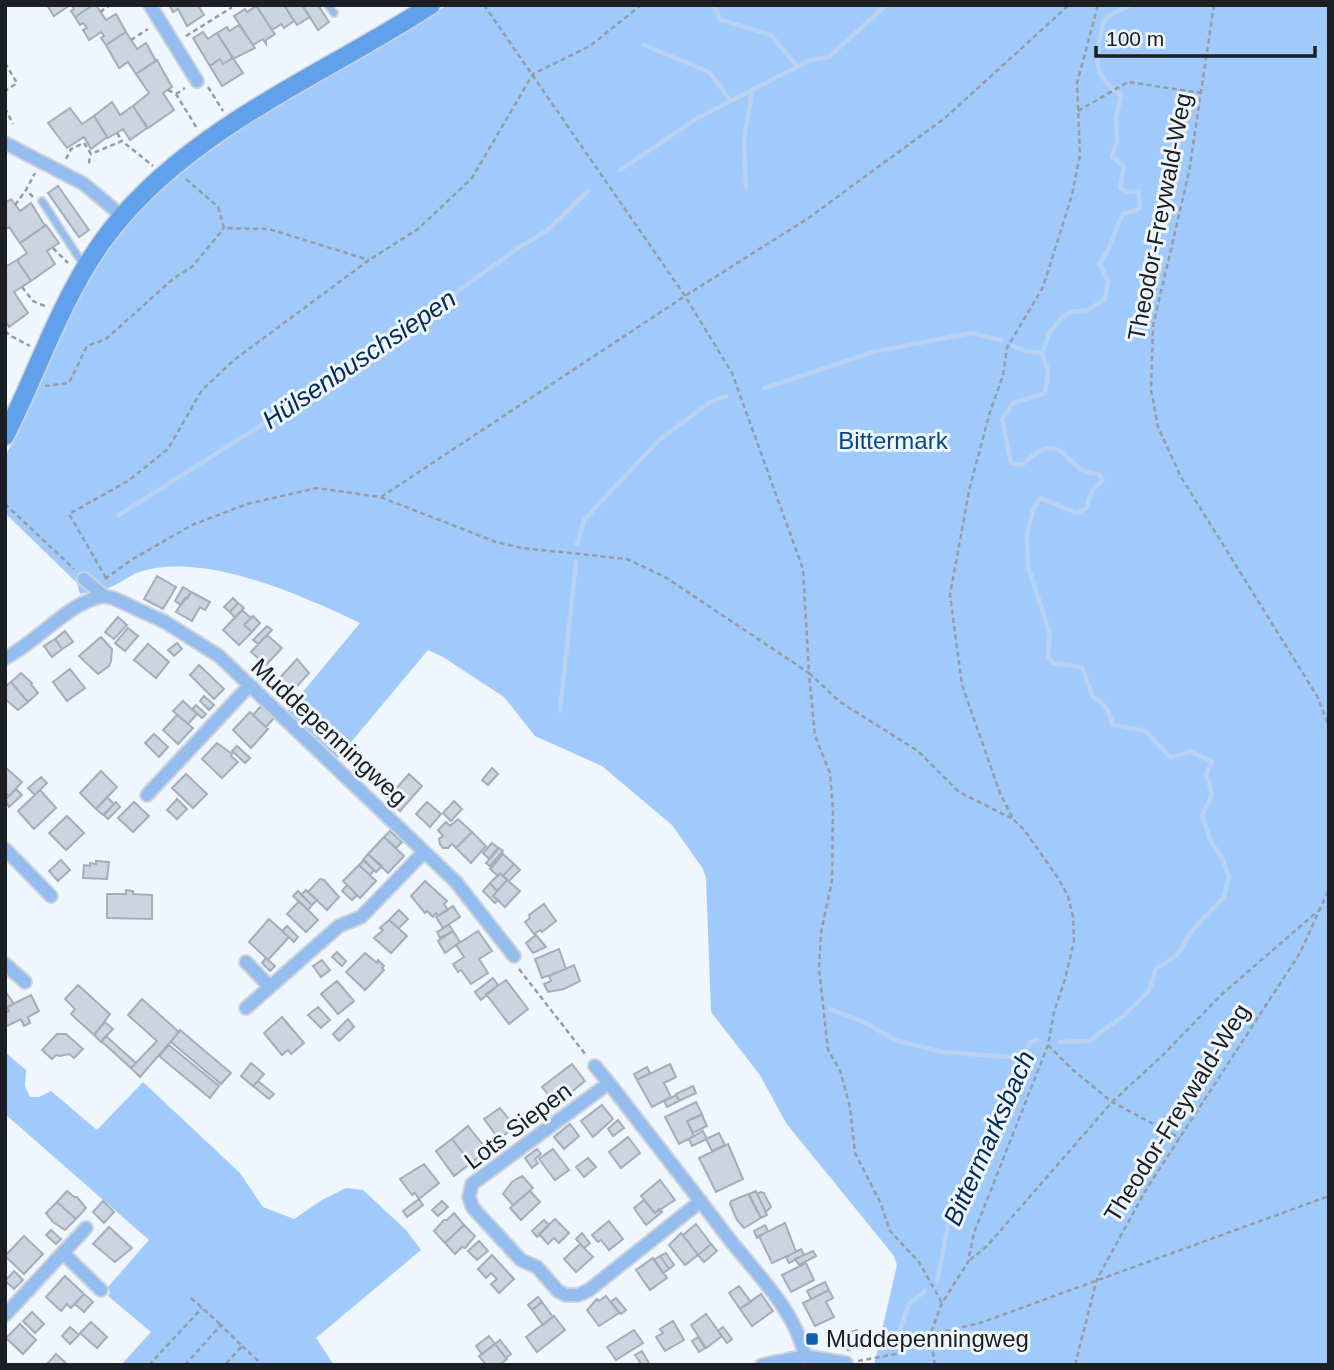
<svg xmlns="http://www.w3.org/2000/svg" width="1334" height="1370" font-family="Arial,sans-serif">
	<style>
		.green { fill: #a0c9fc }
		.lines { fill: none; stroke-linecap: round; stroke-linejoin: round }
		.stream { stroke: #b9d2f1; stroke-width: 4.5 }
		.building { fill: #cbd5e0; stroke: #a4adb8; stroke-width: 2 }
		.lane-casing { stroke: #ced3da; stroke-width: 10 }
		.street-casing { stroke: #ced3da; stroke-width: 16 }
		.secondary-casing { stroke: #ced3da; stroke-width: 21 }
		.path { stroke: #979ca1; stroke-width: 2.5; stroke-dasharray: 5 3.5; stroke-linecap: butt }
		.lane { stroke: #94bdef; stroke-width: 6 }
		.street { stroke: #94bdef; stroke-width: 12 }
		.secondary { stroke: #61a0ea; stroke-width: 18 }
		.poi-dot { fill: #1160af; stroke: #f0f6fd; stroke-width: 2.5 }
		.labels { text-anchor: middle; stroke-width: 6; stroke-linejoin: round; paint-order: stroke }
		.street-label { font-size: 24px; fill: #1b1e22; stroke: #f0f6fd }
		.park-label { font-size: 24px; fill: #01498b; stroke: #f0f6fd }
		.poi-label { font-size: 24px; fill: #1b1e22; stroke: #f0f6fd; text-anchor: start }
		.water-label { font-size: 26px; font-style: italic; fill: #002b59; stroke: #f0f6fd }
	</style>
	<rect width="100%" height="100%" fill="#f0f6fd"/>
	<path class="green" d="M447,5H1329V1365H874L897,1265L894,1256L786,1123L760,1075L711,1012L706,878L703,869L672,825L602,766L535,736L504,697L443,657L428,650L337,759L287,711L360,623C301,595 204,551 139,572C128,576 117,586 105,589C98,591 88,592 80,594L77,583L5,513V456L18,433L51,354L86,280L115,234L143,204L197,160L292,94L395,38Z
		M5,1052L26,1070L25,1086L30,1097H39L51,1091L97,1130L143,1082L240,1173L263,1207L294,1219L322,1200L346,1188L363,1190L406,1230L421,1250L316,1338L334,1365H121L151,1332L108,1296L110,1292L108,1287L149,1240L5,1114Z"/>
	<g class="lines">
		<path class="stream" d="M713,5L721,20L771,35L797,66
			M644,45L709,72L731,101
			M620,170L696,119L810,60L829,57L886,5
			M746,187L744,141L752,90
			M1013,346L1026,351L1042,353
			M765,388L873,352L971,333L1001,340
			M119,515L345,372L518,248L545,232L588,191
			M577,544L584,520L658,441L710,402L726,396
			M560,711L576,561
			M830,1009L866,1023L895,1040L942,1052L1023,1058
			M1059,1042L1089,1041L1123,1016L1149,991L1156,969L1177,955L1192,930L1224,897L1229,877L1222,858L1211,842L1202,815L1212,795L1206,773L1212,762L1190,751L1171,758L1146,731L1113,725C1109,711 1106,704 1093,697L1082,667L1053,663L1048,656L1050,636L1045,618L1028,566L1027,534L1033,510L1040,498L1077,513L1086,508L1092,491L1103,480L1099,474C1060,473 1066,422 1022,465L1011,463L1002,419L1013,403L1045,393L1048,371L1042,353L1049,334L1062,317L1071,312L1088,310L1105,299L1108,281L1099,263C1112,249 1113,231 1123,214L1132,212L1140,208L1139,191L1128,192L1120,188L1124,167L1112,156L1117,141L1116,118L1121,95C1088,72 1098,56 1103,22L1114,13L1131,5
			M937,1281L949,1220L970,1171L991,1133L1030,1042L1037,1040
			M891,1345L900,1330L909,1304L925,1291"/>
	</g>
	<path class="building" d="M47,5H70L54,16Z
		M72,5H93L75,17L71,11L74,9Z
		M93,5H96L106,20L116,14L126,32L106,45L101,38L104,36L101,32L89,40L83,30L87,28L83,23L80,25L75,17Z
		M169,5H198L204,15L187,26L178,9L173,12Z
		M256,5H284L294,21L284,28L281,24L272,30Z
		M284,5H302L310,17L297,25Z
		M302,5H318L329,22L318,30Z
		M256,6L275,34L266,40V44L263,39L253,45L234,16L245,9L247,12Z
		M239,25L255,48L233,59L217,33L227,27L229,31Z
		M126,32L137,49L146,43L156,61L136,74L128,62L119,68L106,45Z
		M203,32L208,39L217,33L233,58L223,64L220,59L210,66L193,38Z
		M233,58L243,73L222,86L210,66L220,59L223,64Z
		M157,60L172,87L163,93L174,110L148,128L133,106L149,93L136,74Z
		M112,102L120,115L133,106L147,128L130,140L123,129L108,138L94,116Z
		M70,108L82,124L94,116L107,137L91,149L84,137L67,148L48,123Z
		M58,186L89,230L79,237L48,193Z
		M11,199L20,211L31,203L45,226L20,243L9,227L5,230V203Z
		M46,225L59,243L47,251L55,264L31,281L17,260L27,253L20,243Z
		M17,260L31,281L14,292L28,313L9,327L5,320V267Z
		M157,576L176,587L163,609L144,599Z
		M183,587L191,592L181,605L175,601Z
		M191,592L210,602L205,610L200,607L192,621L176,612L185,598L187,599Z
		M233,598L238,603L230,612L224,607Z
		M238,603L244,608L235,618L230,612Z
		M242,610L251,618L244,625L252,632L239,645L223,630Z
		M253,616L260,623L252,632L244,625Z
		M118,617L127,625L114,639L105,632Z
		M267,626L272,630L258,644L253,640Z
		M128,628L138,636L125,651L115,643Z
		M65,631L73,642L62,649L55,639Z
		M267,635L282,648L266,665L251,652Z
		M101,637L112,649L111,661L109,666L98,674L79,656Z
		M55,639L62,649L52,657L44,646Z
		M177,643L182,649L174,656L168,650Z
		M148,644L169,662L156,678L134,660Z
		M297,659L309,673L290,694L275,683Z
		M199,665L224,689L214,699L190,675Z
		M70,669L85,688L67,701L53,682Z
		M21,673L32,683L31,684L38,693L28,702L11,682Z
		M11,682L28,702L18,710L5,699V687Z
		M204,696L214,705L209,710L200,701Z
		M183,701L197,714L188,724L173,711Z
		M196,705L206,714L202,718L192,709Z
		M261,706L274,718L266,727L253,715Z
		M250,712L268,729L251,748L233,730Z
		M177,715L193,728L178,744L163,730Z
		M154,734L168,747L159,757L145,743Z
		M217,743L232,754L231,756L238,762L222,778L202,759Z
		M237,746L250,758L245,763L232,751Z
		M5,767L22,782L9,796L5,792Z
		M492,768L498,774L488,785L482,780Z
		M101,771L117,787L96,809L80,793Z
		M186,774L207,794L193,808L172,788Z
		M409,774L422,786L400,811L387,799Z
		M41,777L47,783L35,795L28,788Z
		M16,789L22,795L9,807L5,800Z
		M40,790L56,808L34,829L18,811Z
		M107,797L114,804L103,815L96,809Z
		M177,799L187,809L177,819L167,810Z
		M454,801L462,809L451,821L443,813Z
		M116,802L120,807L108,819L104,815Z
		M134,802L149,816L133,832L118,818Z
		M427,802L441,814L430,827L416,814Z
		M67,816L84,833L66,850L49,833Z
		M458,819L472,832L456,848L452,844L448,848H443L440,844L439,839L443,836L438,830L446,822L450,826Z
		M390,831L402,842L396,848L384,837Z
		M472,832L486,846L471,863L456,848Z
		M384,837L404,856L388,873L368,854Z
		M492,843L498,848L489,859L483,853Z
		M499,848L503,851L490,866L486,863Z
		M368,854L382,866L376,872L363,860Z
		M503,854L514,864L503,876L500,873L498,876L490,869Z
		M61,860L70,870L58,881L49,871Z
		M364,860L374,870L370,875L359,865Z
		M96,861L109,862L107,879L83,878L84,865L90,866V863L96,864Z
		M514,864L520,870L509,881L503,876Z
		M359,865L376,881L360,898L343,881Z
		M500,873L507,880L497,891L490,883Z
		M320,879L324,880L339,897L327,910L308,892Z
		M507,880L520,891L505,907L493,896Z
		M425,881L447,901L444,904L448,910L438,916L436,913L433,917L427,911L425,913L411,896Z
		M490,883L497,891L493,896L498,900L495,903L483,891Z
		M347,885L357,895L352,900L342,891Z
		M126,890L133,891V894L152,895V919L107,918V894H126Z
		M306,890L317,900L312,905L301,895Z
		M298,891L312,905L308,910L293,896Z
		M299,901L318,920L306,932L287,914Z
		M544,904L556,921L542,932L540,930L534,934L525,922L530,918L529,915Z
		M453,906L460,917L443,928L436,917Z
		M399,910L408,919L399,928L389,920Z
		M269,919L289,937L268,960L249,942Z
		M389,920L407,936L391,953L374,938L383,930L380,928Z
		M449,925L453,931L440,938L437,932Z
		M287,926L298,937L294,942L282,931Z
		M453,931L460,942L445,953L438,941Z
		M478,931L492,951L479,959L488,973L471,984L461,970L458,972L453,964L464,957L456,945Z
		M536,935L546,947L533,953L526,943Z
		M559,949L566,969L542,978L535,959Z
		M337,952L346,961L342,966L332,957Z
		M365,953L377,963L378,960L384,966L382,968L384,970L365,990L346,972Z
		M266,958L275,966L270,971L262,963Z
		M322,960L330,970L321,977L313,966Z
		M574,965L580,981L564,989L548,992L544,984L551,981L549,976Z
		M493,978L498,985L481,1000L475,992Z
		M506,980L528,1009L509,1024L486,994Z
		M337,981L354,1001L338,1014L321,994Z
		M78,985L110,1014L94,1035L71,1014L75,1009L65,999Z
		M5,991L14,1004L5,1009Z
		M31,995L39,1011L28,1017L30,1023L24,1026L21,1019L5,1027V1013L9,1011L7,1007Z
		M142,999L179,1032L140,1077L131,1068L157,1041L128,1015Z
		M318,1007L330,1020L321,1028L308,1015Z
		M282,1017L304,1043L291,1054L288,1050L282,1055L264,1033Z
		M348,1019L354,1027L339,1041L333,1034Z
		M105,1022L113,1029L101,1042L94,1035Z
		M180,1030L231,1073L221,1084L171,1042Z
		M57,1034H66L83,1049L74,1058L69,1054L60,1056L56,1055L52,1059L42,1050Z
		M106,1036L136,1063L131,1068L101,1041Z
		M169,1045L219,1086L210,1098L159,1056Z
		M251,1063L264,1074L253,1086L241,1076Z
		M572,1064L585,1081L556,1104L542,1087Z
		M670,1064L676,1077L664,1083L671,1097L652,1107L637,1080Z
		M647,1067L650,1073L637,1080L634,1074Z
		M258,1081L274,1094L269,1099L253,1086Z
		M693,1086L696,1093L679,1101L676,1094Z
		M676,1095L679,1101L667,1107L664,1101Z
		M696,1102L702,1114L687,1121L694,1136L679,1144L665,1117Z
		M602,1105L613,1119L593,1137L581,1121Z
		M500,1108L515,1127L499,1139L484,1119Z
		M702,1115L707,1126L693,1133L687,1121Z
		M618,1120L624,1128L613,1136L608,1129Z
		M570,1124L579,1136L564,1149L554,1137Z
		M468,1126L487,1150L471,1163L452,1139Z
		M703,1131L707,1139L692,1146L689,1139Z
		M719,1133L725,1145L712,1151L706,1139Z
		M628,1137L640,1153L621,1168L609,1152Z
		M452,1139L471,1163L454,1176L436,1151Z
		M728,1144L743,1179L716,1192L699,1158Z
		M537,1149L541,1154L535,1159L538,1163L532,1168L525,1158Z
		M553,1149L569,1170L555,1180L539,1159Z
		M588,1158L596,1167L584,1177L576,1167Z
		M424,1164L439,1183L419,1199L415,1193L412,1195L400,1179Z
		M522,1176L533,1188L513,1205L503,1194L512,1182Z
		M660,1180L675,1200L655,1213L641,1196Z
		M67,1191L74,1197H77L86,1208L76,1219L57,1202Z
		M530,1191L540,1202L521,1220L510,1208Z
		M756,1191L767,1215L761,1218L749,1194Z
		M761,1192L764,1193L771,1207L766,1212L757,1194Z
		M748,1194L761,1218L744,1228L737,1220L730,1204L731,1201Z
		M419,1199L423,1205L407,1217L403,1211Z
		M644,1200L655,1213L659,1209L662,1212L646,1225L634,1208Z
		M103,1201L114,1212L104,1223L93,1212Z
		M442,1201L448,1207L438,1216L432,1210Z
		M57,1202L76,1219L65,1230L53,1222L46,1213Z
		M454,1213L464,1225L445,1243L434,1231L444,1220H447Z
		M555,1219L569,1233L559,1243L554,1238L548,1244L539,1234Z
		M544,1220L549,1225L537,1237L532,1231Z
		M609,1221L623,1239L609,1250L601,1240L598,1242L592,1235Z
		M785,1223L796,1252L772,1263L759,1236Z
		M696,1224L711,1244L698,1255L683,1235Z
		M464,1225L475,1236L465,1248L462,1247L455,1254L445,1243Z
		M765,1225L768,1231L757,1238L754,1231Z
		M109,1227L132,1248L115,1262L93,1244Z
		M51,1230L61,1239L56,1244L46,1235Z
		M582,1233L590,1243L584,1248L576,1239Z
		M681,1233L698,1255L685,1265L669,1245Z
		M24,1236L43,1254L24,1274L5,1256Z
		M479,1241L488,1251L477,1260L468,1251Z
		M580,1244L593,1257L576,1272L564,1259Z
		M711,1244L717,1251L704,1262L698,1255Z
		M801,1249L804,1255L789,1263L786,1257Z
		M813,1251L816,1256L799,1265L795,1259Z
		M666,1253L674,1265L669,1269L660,1256Z
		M492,1255L514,1279L499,1293L491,1284L497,1279L491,1273L486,1278L478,1269Z
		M660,1256L669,1269L663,1273L654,1260Z
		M653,1258L667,1278L650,1290L636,1270Z
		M806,1263L814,1280L791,1292L782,1275Z
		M14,1271L23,1280L14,1289L5,1281Z
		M65,1276L84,1294L71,1308L67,1304L61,1311L46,1297Z
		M825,1282L829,1290L811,1299L807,1291Z
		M739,1286L751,1302L740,1309L729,1293Z
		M829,1290L833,1298L826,1302L834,1317L815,1326L803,1303Z
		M84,1294L93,1302L84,1312L75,1304Z
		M761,1294L773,1311L752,1326L740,1309Z
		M606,1296L619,1313L599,1326L587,1310L597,1299L599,1301Z
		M538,1297L542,1302L532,1310L528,1305Z
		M616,1298L626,1310L621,1314L611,1302Z
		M542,1302L553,1317L543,1325L532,1310Z
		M32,1312L44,1324L35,1333L23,1321Z
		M706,1314L722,1336L706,1348L691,1325Z
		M554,1316L565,1330L537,1352L526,1337Z
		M673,1321L684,1340L665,1351L656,1337L663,1333L660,1329Z
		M91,1322L107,1337L97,1348L80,1333Z
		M20,1324L36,1340L23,1354L6,1338Z
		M70,1327L79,1335L70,1344L62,1336Z
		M723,1327L732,1339L727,1343L718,1331Z
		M634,1330L643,1343L616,1360L607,1347Z
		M857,1330L862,1346L848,1350L844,1334Z
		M489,1336L495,1344L482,1354L476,1346Z
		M698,1337L705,1348L699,1352L692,1341Z
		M500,1340L511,1354L506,1358L495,1344Z
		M495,1344L507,1359L499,1365H486L479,1356Z
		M642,1351L650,1365H642L635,1355Z
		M56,1354L68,1365H46Z"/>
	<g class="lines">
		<defs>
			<path id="lane" d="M328,5L334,13
				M42,201L83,264"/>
			<path id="street" d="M150,5L197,81
				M5,143L84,184L122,216
				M84,579L104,596L113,598L165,622L219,656L456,882L514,956
				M5,658C38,642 68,602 104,596
				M147,795L249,686
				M5,849L51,896
				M246,962L270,987
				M5,964L25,982
				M246,1008L339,926L361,917L424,852
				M595,1066L609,1083
				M701,1201L589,1290L578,1295H566L558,1291L537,1267L521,1260L473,1208L469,1197L472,1184L609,1083C649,1135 690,1187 730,1240C757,1274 796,1312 805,1356
				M63,1253L101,1290
				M5,1315L86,1228
				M762,1365L805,1356L846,1363"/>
			<path id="secondary" d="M5,436C38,371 60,301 102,242C181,131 321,77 431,5"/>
		</defs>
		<use href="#lane" class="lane-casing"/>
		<use href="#street" class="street-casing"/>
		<use href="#secondary" class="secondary-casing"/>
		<path class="path" d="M484,5L685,296L732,373L803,569L809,673L840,702L918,751L959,792L1013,819
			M1214,5L1189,172L1153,326L1151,390L1158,427L1181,477L1317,696L1329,726
			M100,12L110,5
			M186,36L231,8L230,5
			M131,40L148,29
			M5,63L17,83L5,91
			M208,87L223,111
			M168,90L176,94L198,130
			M176,94L185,88
			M5,108L13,124
			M1078,111L1128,82L1202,93
			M117,133L122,141
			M66,159L71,149L84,143L91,154L122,141L153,166
			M90,163L89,162L91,154
			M186,179L218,207L224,228L269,229L369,260
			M33,197L26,190L35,173
			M15,205L26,190
			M53,248L68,263
			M22,287L33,301L47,307
			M5,331L11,336L30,346
			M45,386L69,383L87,346L106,339L174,278L192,267L224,228
			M381,497L685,296L807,219L945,118L1069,5
			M5,504L74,569
			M106,578L69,514L128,481L168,449L202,390L234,360L369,260L418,229L472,178L533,74L590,46L641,5
			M105,579L131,560L192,525L247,504L317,488L380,497L496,542L522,548L627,559L665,577L809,673L815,736L830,773L833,811L832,881L821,932L819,969L828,1050L840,1070L850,1107L855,1153L881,1204L890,1231L919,1262L942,1303
			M519,969L586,1055
			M1048,1045L1073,1070L1112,1102L1180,1138
			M970,1260L987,1246L1112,1102L1163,1055L1221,995L1318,911
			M191,1298L221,1325
			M242,1346L263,1365
			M858,1361L896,1354L930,1335L980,1323L1329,1196
			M149,1365L202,1308
			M185,1365L221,1325L242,1346L225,1365
			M935,1365L930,1335L942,1303L968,1262L974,1233L1048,1045L1054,1012L1065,979L1074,941L1073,917L1068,896L1058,878L1025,831L1013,819L1000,793L962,685L950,595L969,491L989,415L1003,375L1007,348L1043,287L1072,195L1080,155L1077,83L1098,5
			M1075,1365L1097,1279L1147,1188L1300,953L1329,889"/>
		<use href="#lane" class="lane"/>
		<use href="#street" class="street"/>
		<use href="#secondary" class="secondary"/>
	</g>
	<rect class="poi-dot" x="805" y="1332" width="14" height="14" rx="3.5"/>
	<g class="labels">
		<g class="street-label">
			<text transform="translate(1160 217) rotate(-79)" y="8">Theodor-Freywald-Weg</text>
			<text transform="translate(329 732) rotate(43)" y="8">Muddepenningweg</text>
			<text transform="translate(1177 1113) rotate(-58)" y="8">Theodor-Freywald-Weg</text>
			<text transform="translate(518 1126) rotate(-37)" y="8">Lots Siepen</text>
		</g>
		<g class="park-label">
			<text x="893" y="449">Bittermark</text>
		</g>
		<g class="poi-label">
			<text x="826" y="1347">Muddepenningweg</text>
		</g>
		<g class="water-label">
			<text transform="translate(359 359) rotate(-34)" y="9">Hülsenbuschsiepen</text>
			<text transform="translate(989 1138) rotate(-66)" y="9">Bittermarksbach</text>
		</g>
	</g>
	<rect width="1334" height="1370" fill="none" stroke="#1b1e22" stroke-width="14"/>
	<path d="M1096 46v10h219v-10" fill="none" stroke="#1b1e22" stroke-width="3.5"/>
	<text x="1106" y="46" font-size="21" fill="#1b1e22" stroke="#f0f6fd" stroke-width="5" paint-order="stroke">100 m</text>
</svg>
